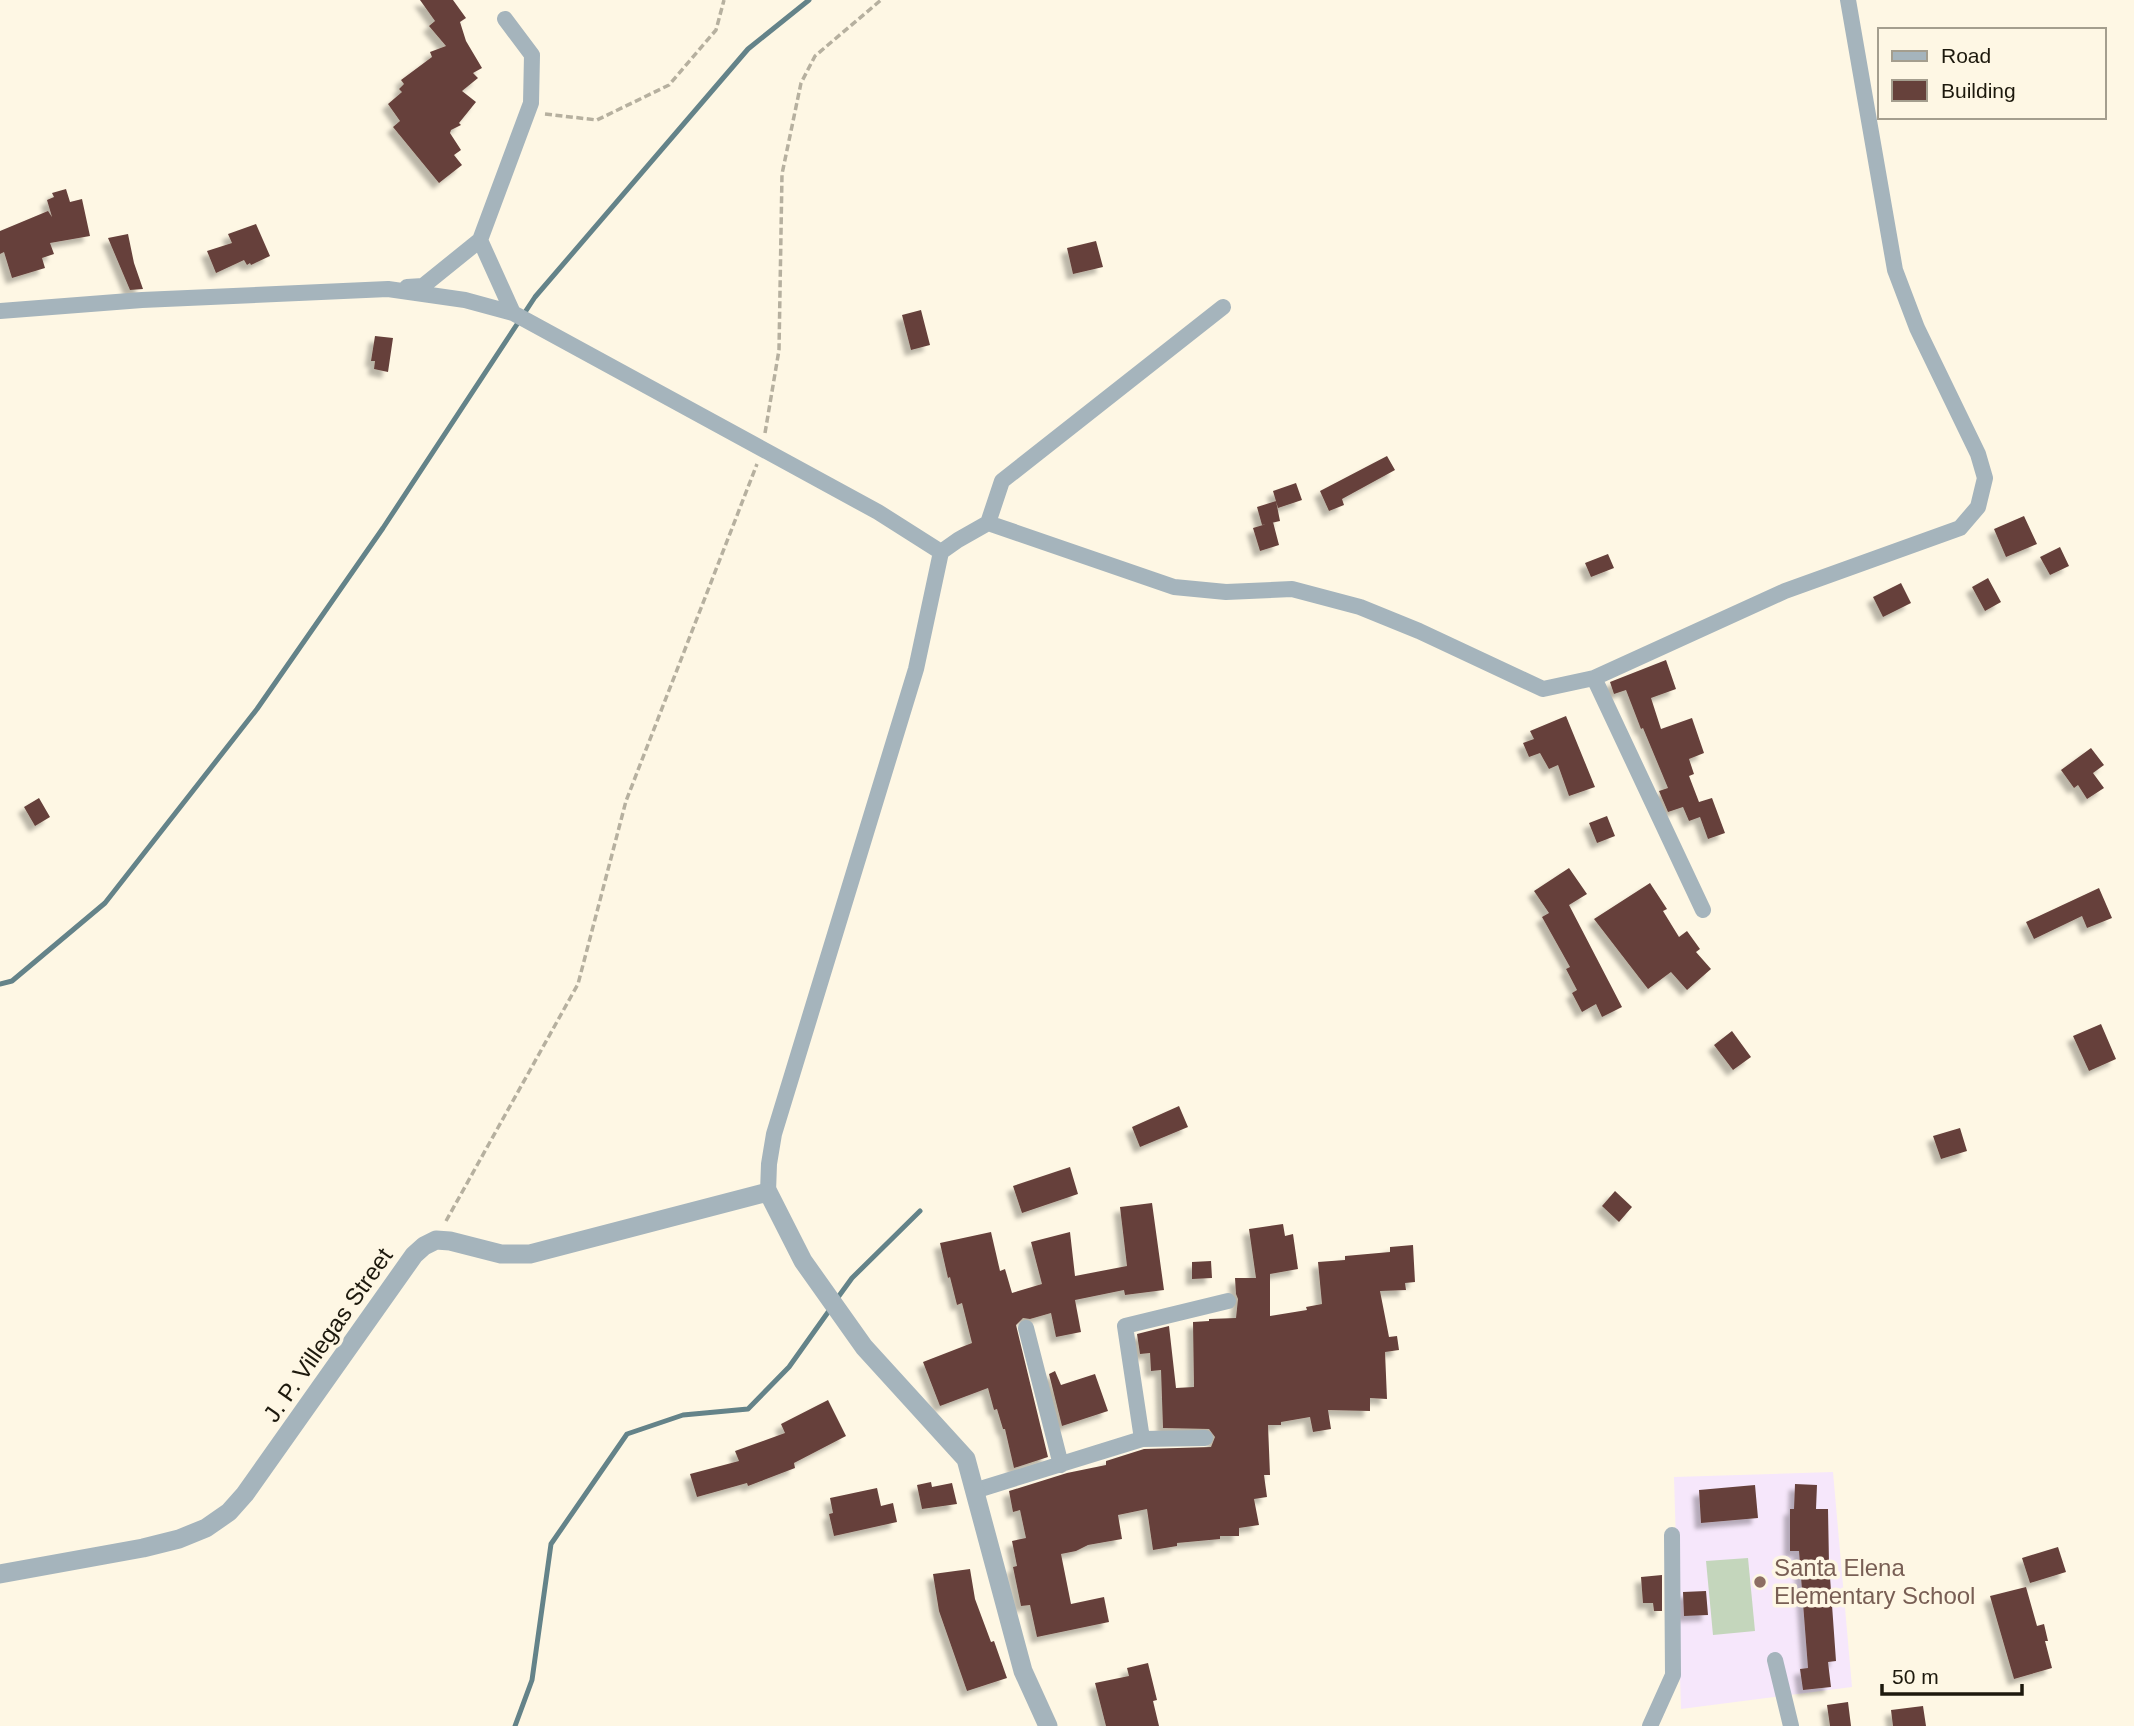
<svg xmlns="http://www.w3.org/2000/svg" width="2134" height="1726" font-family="Helvetica,sans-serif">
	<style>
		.education { fill: #f6e7fb }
		.green { fill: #c4d6bc }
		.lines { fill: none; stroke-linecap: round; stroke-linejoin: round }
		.stream { stroke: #648389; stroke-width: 5 }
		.building { fill: #66413b; filter: url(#shadow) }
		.path { stroke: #b6b09f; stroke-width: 3.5; stroke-dasharray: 7 3.5; stroke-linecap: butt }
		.minor { stroke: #a5b4bc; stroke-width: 16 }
		.tertiary { stroke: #a5b4bc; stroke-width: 19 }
		.education-dot { fill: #8d6e63; stroke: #fef7e4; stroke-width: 2.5 }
		.labels { text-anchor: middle; stroke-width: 7; stroke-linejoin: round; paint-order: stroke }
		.street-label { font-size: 24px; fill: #1d190d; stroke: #fef7e4 }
		.education-label { font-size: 24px; fill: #785e54; stroke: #fef7e4; text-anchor: start }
	</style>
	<defs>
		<filter id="shadow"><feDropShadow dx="-6" dy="6" stdDeviation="2" flood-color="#0004"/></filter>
	</defs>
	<rect width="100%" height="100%" fill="#fef7e4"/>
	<path class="education" d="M1833,1472L1852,1687L1681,1709L1674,1477Z"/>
	<path class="green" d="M1748,1558L1755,1631L1713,1635L1706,1561Z"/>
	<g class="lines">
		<path class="stream" d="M0,984L12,981L105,903L257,709L383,528L535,297L748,49L809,0
			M836,1300L852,1278L920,1211
			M515,1726L532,1680L551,1544L627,1434L683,1415L748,1409L789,1367L831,1308"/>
	</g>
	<path class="building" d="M420,0H453L466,18L460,22L466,41L482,68L473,73L478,78L462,91L476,102L459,123L461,125L451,130L450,133L461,150L454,155L462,165L439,183L393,127L400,121L388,104L402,92L399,89L404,84L401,80L432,57L430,52L446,46L429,26L435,21Z
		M66,189L70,202L82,199L90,236L50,243L54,254L42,258L45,268L12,278L4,252L0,254V231L48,211L52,217L47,200L54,197L52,193Z
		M256,224L270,256L251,265L250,263L247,265L244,260L216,273L207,251L232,243L228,234Z
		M128,234L134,263L143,289L130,290L108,238Z
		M1096,241L1103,267L1073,274L1067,248Z
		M921,310L930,345L911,350L902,315Z
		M375,336L393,338L388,372L374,369L375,361H371Z
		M1387,456L1395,470L1342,499L1344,505L1329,511L1320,491Z
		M1296,483L1302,500L1278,508L1273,491Z
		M1276,501L1280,521L1262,525L1257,507Z
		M2024,516L2037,544L2006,557L1994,529Z
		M1273,522L1279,545L1260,551L1253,528Z
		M2060,547L2069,566L2050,575L2040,557Z
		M1608,554L1614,568L1591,577L1585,563Z
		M1988,578L2001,602L1985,611L1972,587Z
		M1901,583L1911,603L1883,617L1873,597Z
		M1666,660L1676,689L1651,698L1661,729L1692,718L1704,753L1689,759L1694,774L1689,776L1699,802L1712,798L1725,833L1708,839L1700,817L1689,821L1683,807L1668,812L1659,791L1668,788L1643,728L1641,729L1626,690L1614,694L1610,682Z
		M1566,716L1595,787L1569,796L1558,765L1549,769L1540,753L1529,757L1523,743L1534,739L1530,731Z
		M2091,748L2104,765L2093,773L2104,788L2087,799L2078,785L2074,788L2061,770Z
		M39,798L50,817L35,826L24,807Z
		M1607,816L1615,836L1597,843L1589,823Z
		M1569,868L1587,894L1569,905L1622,1007L1602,1017L1596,1004L1582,1012L1572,993L1577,990L1566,969L1570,967L1542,917L1549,913L1534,891Z
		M1650,883L1667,909L1663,911L1679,937L1687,931L1700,949L1696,952L1711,969L1687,990L1671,972L1648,989L1594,919Z
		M2099,888L2112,918L2087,928L2082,916L2034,939L2026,922Z
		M2101,1024L2116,1059L2089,1071L2073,1036Z
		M1732,1031L1751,1057L1733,1070L1714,1045Z
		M1179,1106L1188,1127L1140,1147L1132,1127Z
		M1960,1128L1967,1151L1941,1159L1933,1136Z
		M1070,1167L1078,1194L1022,1213L1013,1186Z
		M1615,1191L1632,1207L1619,1222L1602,1206Z
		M1152,1203L1164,1290L1125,1295L1124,1290L1075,1300L1081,1332L1056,1337L1051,1313L1030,1319L1023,1318L1016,1325L1048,1457L1014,1468L1005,1429H1003L997,1409L994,1410L988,1388L940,1406L923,1362L972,1343L962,1303L957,1305L950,1277L948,1278L940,1243L991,1232L1000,1271L1005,1269L1012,1293L1042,1284L1031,1242L1070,1232L1075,1276L1127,1266L1120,1207Z
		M1283,1224L1285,1236L1293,1234L1298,1269L1270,1274V1316L1307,1310L1306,1307L1322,1304L1318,1262L1345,1260V1256L1390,1252V1247L1413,1245L1415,1282L1405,1283L1406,1290L1380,1291L1389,1337L1397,1336L1399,1350L1385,1352L1387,1399L1370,1398V1411L1328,1410L1331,1429L1313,1432L1310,1417L1281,1422V1425H1268L1270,1475H1264L1267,1497L1254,1499L1259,1525L1239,1528V1536H1220V1539L1177,1543V1546L1153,1550L1147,1509L1118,1515L1122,1539L1088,1545L1076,1551L1061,1554L1071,1604L1104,1597L1109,1622L1037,1637L1030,1605L1021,1606L1013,1567L1017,1566L1012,1541L1026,1538L1020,1510L1013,1512L1009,1491L1067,1473L1106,1465V1461L1144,1449L1211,1447L1215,1437L1209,1429L1163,1428L1161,1370L1151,1371L1150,1353L1140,1354L1137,1334L1169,1326L1176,1388L1194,1387L1193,1322L1209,1321V1319L1236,1318L1238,1299L1236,1294L1235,1278H1256L1249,1229Z
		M1211,1261L1212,1278L1192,1279V1262Z
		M1055,1371L1061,1385L1095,1374L1108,1411L1062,1426L1049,1374Z
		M828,1400L846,1436L794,1463L795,1468L748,1486L747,1483L697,1497L690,1474L739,1461L735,1451L785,1433L781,1424Z
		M931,1482L932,1487L952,1483L957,1504L922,1509L917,1485Z
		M1795,1484L1817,1485L1816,1509H1828L1829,1563L1836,1661L1828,1662L1831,1687L1803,1690L1800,1669L1808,1668L1799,1551H1790V1509H1794Z
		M1755,1485L1758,1518L1701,1523L1699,1490Z
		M877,1488L881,1506L893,1503L897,1522L834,1536L829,1514L833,1513L830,1498Z
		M2058,1547L2066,1572L2030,1583L2022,1558Z
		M970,1569L975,1599L991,1642L994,1641L1007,1678L967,1691L939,1611L933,1574Z
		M1662,1575V1611H1654L1653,1603H1643L1641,1577Z
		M2026,1587L2037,1626L2044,1624L2048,1641H2045L2052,1668L2014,1679L1990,1596Z
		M1706,1591L1708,1615L1684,1616L1683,1592Z
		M1148,1663L1157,1700L1153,1701L1159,1726H1106L1095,1683L1129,1676L1127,1668Z
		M1848,1702L1851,1726H1830L1827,1705Z
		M1923,1706L1926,1726H1893L1891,1710Z"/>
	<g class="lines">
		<path class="path" d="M545,114L597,120L669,85L716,30L724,0
			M765,433L779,350L782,174L801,83L815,56L881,0
			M446,1221L578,984L626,801L757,464"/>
		<path class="minor" d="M505,19L532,55L531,103L480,240L513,313
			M407,287L423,286L480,240
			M0,311L142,300L388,289L465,300L513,313L878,512L941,552
			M988,523L1002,481L1223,307
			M1594,678L1703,910
			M768,1192L769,1164L774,1134L916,669L941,552L958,540L988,523L1174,587L1226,592L1292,589L1360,607L1419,631L1543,689L1594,678L1785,591L1960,528L1978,507L1985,478L1978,454L1917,328L1895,270L1848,0
			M1026,1328L1061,1465
			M1142,1439L1125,1326L1228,1301
			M974,1491L1142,1439L1205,1438
			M1775,1660L1791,1726
			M1650,1726L1673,1675L1672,1535"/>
		<path class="tertiary" d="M0,1574L143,1548L179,1539L206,1528L229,1512L245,1494L414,1255L424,1246L436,1240L450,1241L501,1254H530L768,1192L803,1261L864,1347L966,1459L1023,1671L1048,1726"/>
	</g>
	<circle class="education-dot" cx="1760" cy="1582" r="7"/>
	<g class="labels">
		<g class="street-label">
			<text transform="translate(328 1335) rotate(-55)" y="8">J. P. Villegas Street</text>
		</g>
		<g class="education-label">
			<text x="1774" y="1576">Santa Elena<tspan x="1774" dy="28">Elementary School</tspan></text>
		</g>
	</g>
	<rect x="1878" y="28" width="228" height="91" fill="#fef7e4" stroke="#a49e8e" stroke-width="2"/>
	<rect x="1892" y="51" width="35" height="10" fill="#a5b4bc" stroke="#a49e8e" stroke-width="2"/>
	<text x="1941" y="63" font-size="21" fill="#1d190d">Road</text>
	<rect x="1892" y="80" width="35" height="21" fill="#66413b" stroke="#a49e8e" stroke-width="2"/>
	<text x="1941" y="98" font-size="21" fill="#1d190d">Building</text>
	<path d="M1882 1684v10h140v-10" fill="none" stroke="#1d190d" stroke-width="3.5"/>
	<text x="1892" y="1684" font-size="21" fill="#1d190d" stroke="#fef7e4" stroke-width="5" paint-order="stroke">50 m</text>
</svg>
